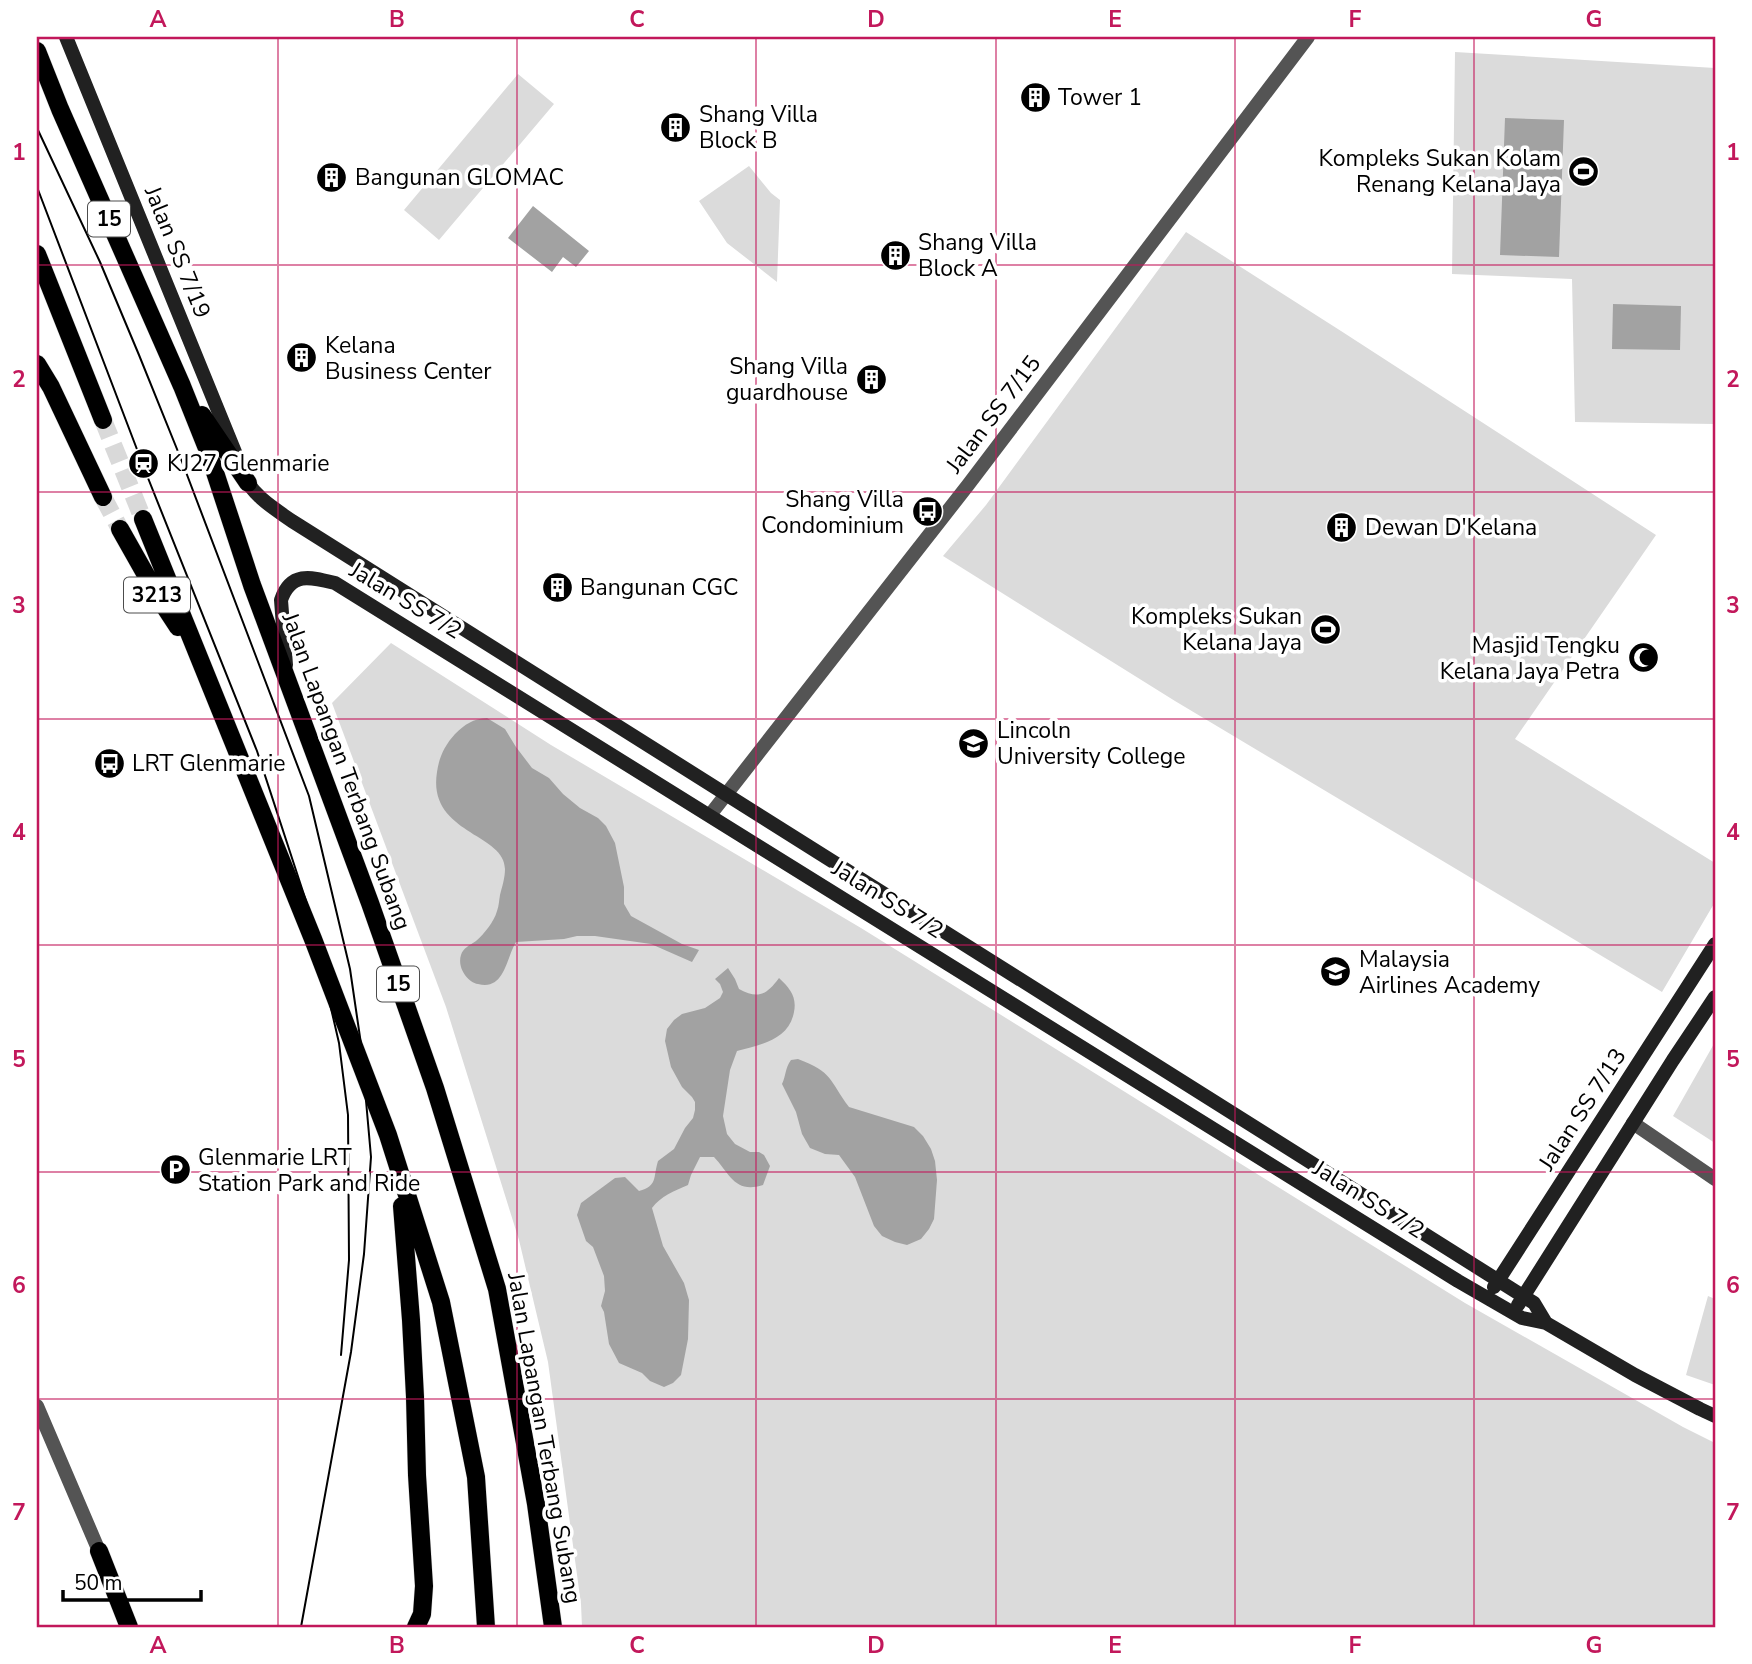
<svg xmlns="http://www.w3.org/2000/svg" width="1752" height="1664" font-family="'Nunito Sans',sans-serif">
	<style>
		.green { fill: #dbdbdb }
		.water { fill: #a2a2a2 }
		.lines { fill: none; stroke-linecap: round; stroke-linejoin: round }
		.primary-tunnel { stroke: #d9d9d9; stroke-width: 18; stroke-dasharray: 18 9; stroke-linecap: butt }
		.primary-casing { stroke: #dbdbdb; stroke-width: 19 }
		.street { stroke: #545454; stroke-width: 14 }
		.secondary { stroke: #212121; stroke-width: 14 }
		.primary { stroke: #000; stroke-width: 18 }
		.tram { stroke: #000; stroke-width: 2 }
		.grid { fill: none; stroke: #c2185b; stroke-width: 2; stroke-opacity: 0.55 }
		.labels { text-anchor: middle; stroke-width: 7; stroke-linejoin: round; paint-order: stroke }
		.shield { fill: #fff; stroke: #4c4c4c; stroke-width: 2 }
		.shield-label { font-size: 21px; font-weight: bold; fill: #000 }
		.poi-label { font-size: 23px; fill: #000; stroke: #fff; text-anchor: start }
		.street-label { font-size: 23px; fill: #000; stroke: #fff }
		.neatline { fill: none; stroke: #c2185b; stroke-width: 2.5 }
		.grid-label { font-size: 23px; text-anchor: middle; font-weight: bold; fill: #c2185b }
	</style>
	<rect width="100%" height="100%" fill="#fff"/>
	<path class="green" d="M1455,52L1715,68V424L1575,422L1572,279L1452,274Z
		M518,74L554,104L439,240L404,210Z
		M749,166L771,193L780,200L777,282L727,243L699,201Z
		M1186,232L1341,331L1656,535L1515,739L1715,863V902L1662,992L1175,701L943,556L986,505Z
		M391,643L551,745L861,928L1465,1303L1683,1427L1715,1443V1627H582L581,1604L548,1362L519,1240L446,1007L332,703Z
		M1715,1042V1143L1673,1116Z
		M1708,1296L1715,1299V1385L1686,1375Z"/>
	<path class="water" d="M1505,118L1564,120L1559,257L1500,255Z
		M533,206L589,251L576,267L563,257L552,272L508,238Z
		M1613,304L1681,306L1680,350L1612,349Z
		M487,718L505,729L516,747L532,768L549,778L563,794L580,808L598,818L606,826L615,843L624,887V904L631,916L682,944L699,950L692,962L651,944L595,936H577L564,939L516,942C506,958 505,991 478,984C467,982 457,967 461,955C463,948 470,945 476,941C484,934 494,922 497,911C499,906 499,900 500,895C502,887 505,878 505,869C505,833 427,834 437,772C439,757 445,745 455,734C465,724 473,719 487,718Z
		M728,968L735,979L739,989C759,1000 767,994 779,978C790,988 797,997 794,1012C789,1040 760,1045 737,1051L730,1070L723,1116L727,1134L735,1144L750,1152H759L764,1155L770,1166L763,1185C735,1194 730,1174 714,1157H700L691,1175L688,1185C674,1191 661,1196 652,1208L663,1246L684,1283L689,1300L688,1339L681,1375L673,1383L664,1387L650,1381L642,1373L619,1363L609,1344L604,1312L601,1306L605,1291L604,1276L593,1247L586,1241L577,1215L581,1203L615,1178L625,1177L639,1191C658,1186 653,1177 658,1161L674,1149L685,1128L693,1118L695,1110V1102L692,1097L682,1087L671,1067L665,1041L667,1029L674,1020L682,1014L705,1008L720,998L723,992L720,984L715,979Z
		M798,1059C833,1072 829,1080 849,1107L914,1127L923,1136L931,1149L935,1161L937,1180L934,1219L929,1229L921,1239L907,1245L895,1242L882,1236L874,1226L855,1177L839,1155L825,1154L810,1148L802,1134L796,1112L782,1084C786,1076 785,1068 791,1060Z"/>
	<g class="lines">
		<path class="primary-tunnel" d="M103,420L143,519
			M103,497L120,529"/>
		<defs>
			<path id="primary" d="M37,51L60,109L182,386L208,451L252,585L370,903L435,1088L497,1289L536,1504L553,1627
				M37,254L103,420
				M37,364L51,387L103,497
				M202,415L248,483
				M143,519L313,939L388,1135L441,1302L476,1477L486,1627
				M120,529L159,598L178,627
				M402,1206L411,1320L415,1397L417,1475L424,1586L422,1614L416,1627
				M99,1551L129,1627"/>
		</defs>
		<use href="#primary" class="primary-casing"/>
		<path class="street" d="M710,815L968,485L1308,37
			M1633,1123L1715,1179
			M37,1406L99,1551"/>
		<path class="secondary" d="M66,37L237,457
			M244,476C253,496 275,509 292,521L1534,1303L1546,1323
			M286,665L281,600C291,571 311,577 335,583L1458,1281L1522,1318L1546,1323L1635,1375L1700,1409L1715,1416
			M1494,1287L1715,944
			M1518,1305L1673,1060L1715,997"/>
		<use href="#primary" class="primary"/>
		<path class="tram" d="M37,128L100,262L139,355L181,459L309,796L350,969L361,1044L371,1157L364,1254L351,1352L301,1627
			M37,187L146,473L257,751L307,904L339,1043L348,1115L349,1260L341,1355"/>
	</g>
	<path class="grid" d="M278,37V1627M517,37V1627M756,37V1627M996,37V1627M1235,37V1627M1474,37V1627M37,265H1715M37,492H1715M37,719H1715M37,945H1715M37,1172H1715M37,1399H1715"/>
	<defs>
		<symbol id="building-disc" viewBox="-11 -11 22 22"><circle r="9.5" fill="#000" stroke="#fff"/><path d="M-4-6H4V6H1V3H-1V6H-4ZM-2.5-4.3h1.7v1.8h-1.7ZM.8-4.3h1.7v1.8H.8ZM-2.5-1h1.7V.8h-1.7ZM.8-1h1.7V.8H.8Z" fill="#fff"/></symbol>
		<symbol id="stadium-disc" viewBox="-11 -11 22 22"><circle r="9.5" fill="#000" stroke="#fff"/><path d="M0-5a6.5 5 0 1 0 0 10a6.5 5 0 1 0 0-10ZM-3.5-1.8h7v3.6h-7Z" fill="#fff"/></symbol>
		<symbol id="station-disc" viewBox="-11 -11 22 22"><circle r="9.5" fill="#000" stroke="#fff"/><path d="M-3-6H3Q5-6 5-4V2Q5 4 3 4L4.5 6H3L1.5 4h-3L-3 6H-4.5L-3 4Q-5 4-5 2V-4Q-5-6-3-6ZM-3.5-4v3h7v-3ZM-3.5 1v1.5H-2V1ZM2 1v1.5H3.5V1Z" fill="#fff"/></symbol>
		<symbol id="bus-disc" viewBox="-11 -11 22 22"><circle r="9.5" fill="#000" stroke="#fff"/><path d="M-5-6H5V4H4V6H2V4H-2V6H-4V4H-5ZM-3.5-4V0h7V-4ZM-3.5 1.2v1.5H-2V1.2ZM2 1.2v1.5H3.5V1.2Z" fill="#fff"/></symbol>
		<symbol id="mosque-disc" viewBox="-11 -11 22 22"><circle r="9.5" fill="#000" stroke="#fff"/><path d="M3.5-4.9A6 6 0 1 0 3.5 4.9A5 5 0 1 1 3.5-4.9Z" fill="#fff"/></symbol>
		<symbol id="university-disc" viewBox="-11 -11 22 22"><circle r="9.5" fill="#000" stroke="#fff"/><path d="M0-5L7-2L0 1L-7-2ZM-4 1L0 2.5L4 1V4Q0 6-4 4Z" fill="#fff"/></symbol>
		<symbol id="parking-disc" viewBox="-11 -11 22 22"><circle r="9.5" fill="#000" stroke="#fff"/><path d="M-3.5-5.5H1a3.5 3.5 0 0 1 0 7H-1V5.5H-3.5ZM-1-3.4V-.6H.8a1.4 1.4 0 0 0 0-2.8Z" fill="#fff"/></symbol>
	</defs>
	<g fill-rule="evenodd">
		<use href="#building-disc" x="1018" y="80" width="35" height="35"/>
		<use href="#building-disc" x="658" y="110" width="35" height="35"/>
		<use href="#stadium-disc" x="1566" y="154" width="35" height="35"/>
		<use href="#building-disc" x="314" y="160" width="35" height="35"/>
		<use href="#building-disc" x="878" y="238" width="35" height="35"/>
		<use href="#building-disc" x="284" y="340" width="35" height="35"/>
		<use href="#building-disc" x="854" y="362" width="35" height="35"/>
		<use href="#station-disc" x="126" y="446" width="35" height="35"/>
		<use href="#bus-disc" x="910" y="494" width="35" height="35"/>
		<use href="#building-disc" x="1324" y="510" width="35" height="35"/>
		<use href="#building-disc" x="540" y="570" width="35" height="35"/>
		<use href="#stadium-disc" x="1308" y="612" width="35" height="35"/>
		<use href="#mosque-disc" x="1626" y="640" width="35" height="35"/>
		<use href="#university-disc" x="956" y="726" width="35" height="35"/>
		<use href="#bus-disc" x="92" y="746" width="35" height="35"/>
		<use href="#university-disc" x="1318" y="954" width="35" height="35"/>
		<use href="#parking-disc" x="158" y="1152" width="35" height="35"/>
	</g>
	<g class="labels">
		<g class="shield">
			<rect x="88" y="201.5" width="42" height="35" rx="5"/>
			<rect x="124" y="577.5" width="66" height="35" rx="5"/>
			<rect x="377" y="966.5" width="42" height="35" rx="5"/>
		</g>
		<g class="shield-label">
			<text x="109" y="226">15</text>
			<text x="157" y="602">3213</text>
			<text x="398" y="991">15</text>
		</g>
		<g class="poi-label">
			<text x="1058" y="105">Tower 1</text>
			<text x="699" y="122">Shang Villa<tspan x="699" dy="26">Block B</tspan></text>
			<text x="1561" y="166" text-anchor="end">Kompleks Sukan Kolam<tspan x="1561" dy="26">Renang Kelana Jaya</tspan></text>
			<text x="355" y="185">Bangunan GLOMAC</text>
			<text x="918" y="250">Shang Villa<tspan x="918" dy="26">Block A</tspan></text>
			<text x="325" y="353">Kelana<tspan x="325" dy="26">Business Center</tspan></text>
			<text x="848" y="374" text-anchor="end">Shang Villa<tspan x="848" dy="26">guardhouse</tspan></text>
			<text x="167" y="471">KJ27 Glenmarie</text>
			<text x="904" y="507" text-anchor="end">Shang Villa<tspan x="904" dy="26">Condominium</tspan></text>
			<text x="1365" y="535">Dewan D'Kelana</text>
			<text x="580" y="595">Bangunan CGC</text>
			<text x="1302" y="624" text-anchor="end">Kompleks Sukan<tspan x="1302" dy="26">Kelana Jaya</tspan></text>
			<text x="1620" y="653" text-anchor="end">Masjid Tengku<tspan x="1620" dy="26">Kelana Jaya Petra</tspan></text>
			<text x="997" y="738">Lincoln<tspan x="997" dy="26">University College</tspan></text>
			<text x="132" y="771">LRT Glenmarie</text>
			<text x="1359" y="967">Malaysia<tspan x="1359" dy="26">Airlines Academy</tspan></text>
			<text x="198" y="1165">Glenmarie LRT<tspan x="198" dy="26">Station Park and Ride</tspan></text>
		</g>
		<g class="street-label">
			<text transform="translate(178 252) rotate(68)" y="8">Jalan SS 7/19</text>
			<text transform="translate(993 414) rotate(-53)" y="8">Jalan SS 7/15</text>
			<text transform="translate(406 600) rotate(31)" y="8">Jalan SS 7/2</text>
			<text transform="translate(347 771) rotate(70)" y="8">Jalan Lapangan Terbang Subang</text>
			<text transform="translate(888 899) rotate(32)" y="8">Jalan SS 7/2</text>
			<text transform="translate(1582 1109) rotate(-57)" y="8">Jalan SS 7/13</text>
			<text transform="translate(1369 1199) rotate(32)" y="8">Jalan SS 7/2</text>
			<text transform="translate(545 1438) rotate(80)" y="8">Jalan Lapangan Terbang Subang</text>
		</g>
	</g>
	<rect width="1752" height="1664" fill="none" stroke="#ffffff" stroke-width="77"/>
	<path d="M63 1590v10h138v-10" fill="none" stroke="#000000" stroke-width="3.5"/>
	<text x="74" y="1590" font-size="21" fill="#000000" stroke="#ffffff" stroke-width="5" paint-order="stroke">50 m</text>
	<rect x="38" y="38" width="1676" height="1588" class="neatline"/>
	<g class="grid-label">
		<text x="158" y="27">A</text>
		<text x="397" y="27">B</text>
		<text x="637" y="27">C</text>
		<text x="876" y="27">D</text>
		<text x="1115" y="27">E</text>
		<text x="1355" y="27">F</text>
		<text x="1594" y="27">G</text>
		<text x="19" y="160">1</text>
		<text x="1733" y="160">1</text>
		<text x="19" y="387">2</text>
		<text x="1733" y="387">2</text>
		<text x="19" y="613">3</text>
		<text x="1733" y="613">3</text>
		<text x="19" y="840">4</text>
		<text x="1733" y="840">4</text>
		<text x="19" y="1067">5</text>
		<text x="1733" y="1067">5</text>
		<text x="19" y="1293">6</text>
		<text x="1733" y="1293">6</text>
		<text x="19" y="1520">7</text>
		<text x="1733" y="1520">7</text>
		<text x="158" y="1653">A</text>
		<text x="397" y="1653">B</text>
		<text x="637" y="1653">C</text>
		<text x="876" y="1653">D</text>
		<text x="1115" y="1653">E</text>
		<text x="1355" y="1653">F</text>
		<text x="1594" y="1653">G</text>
	</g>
</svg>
